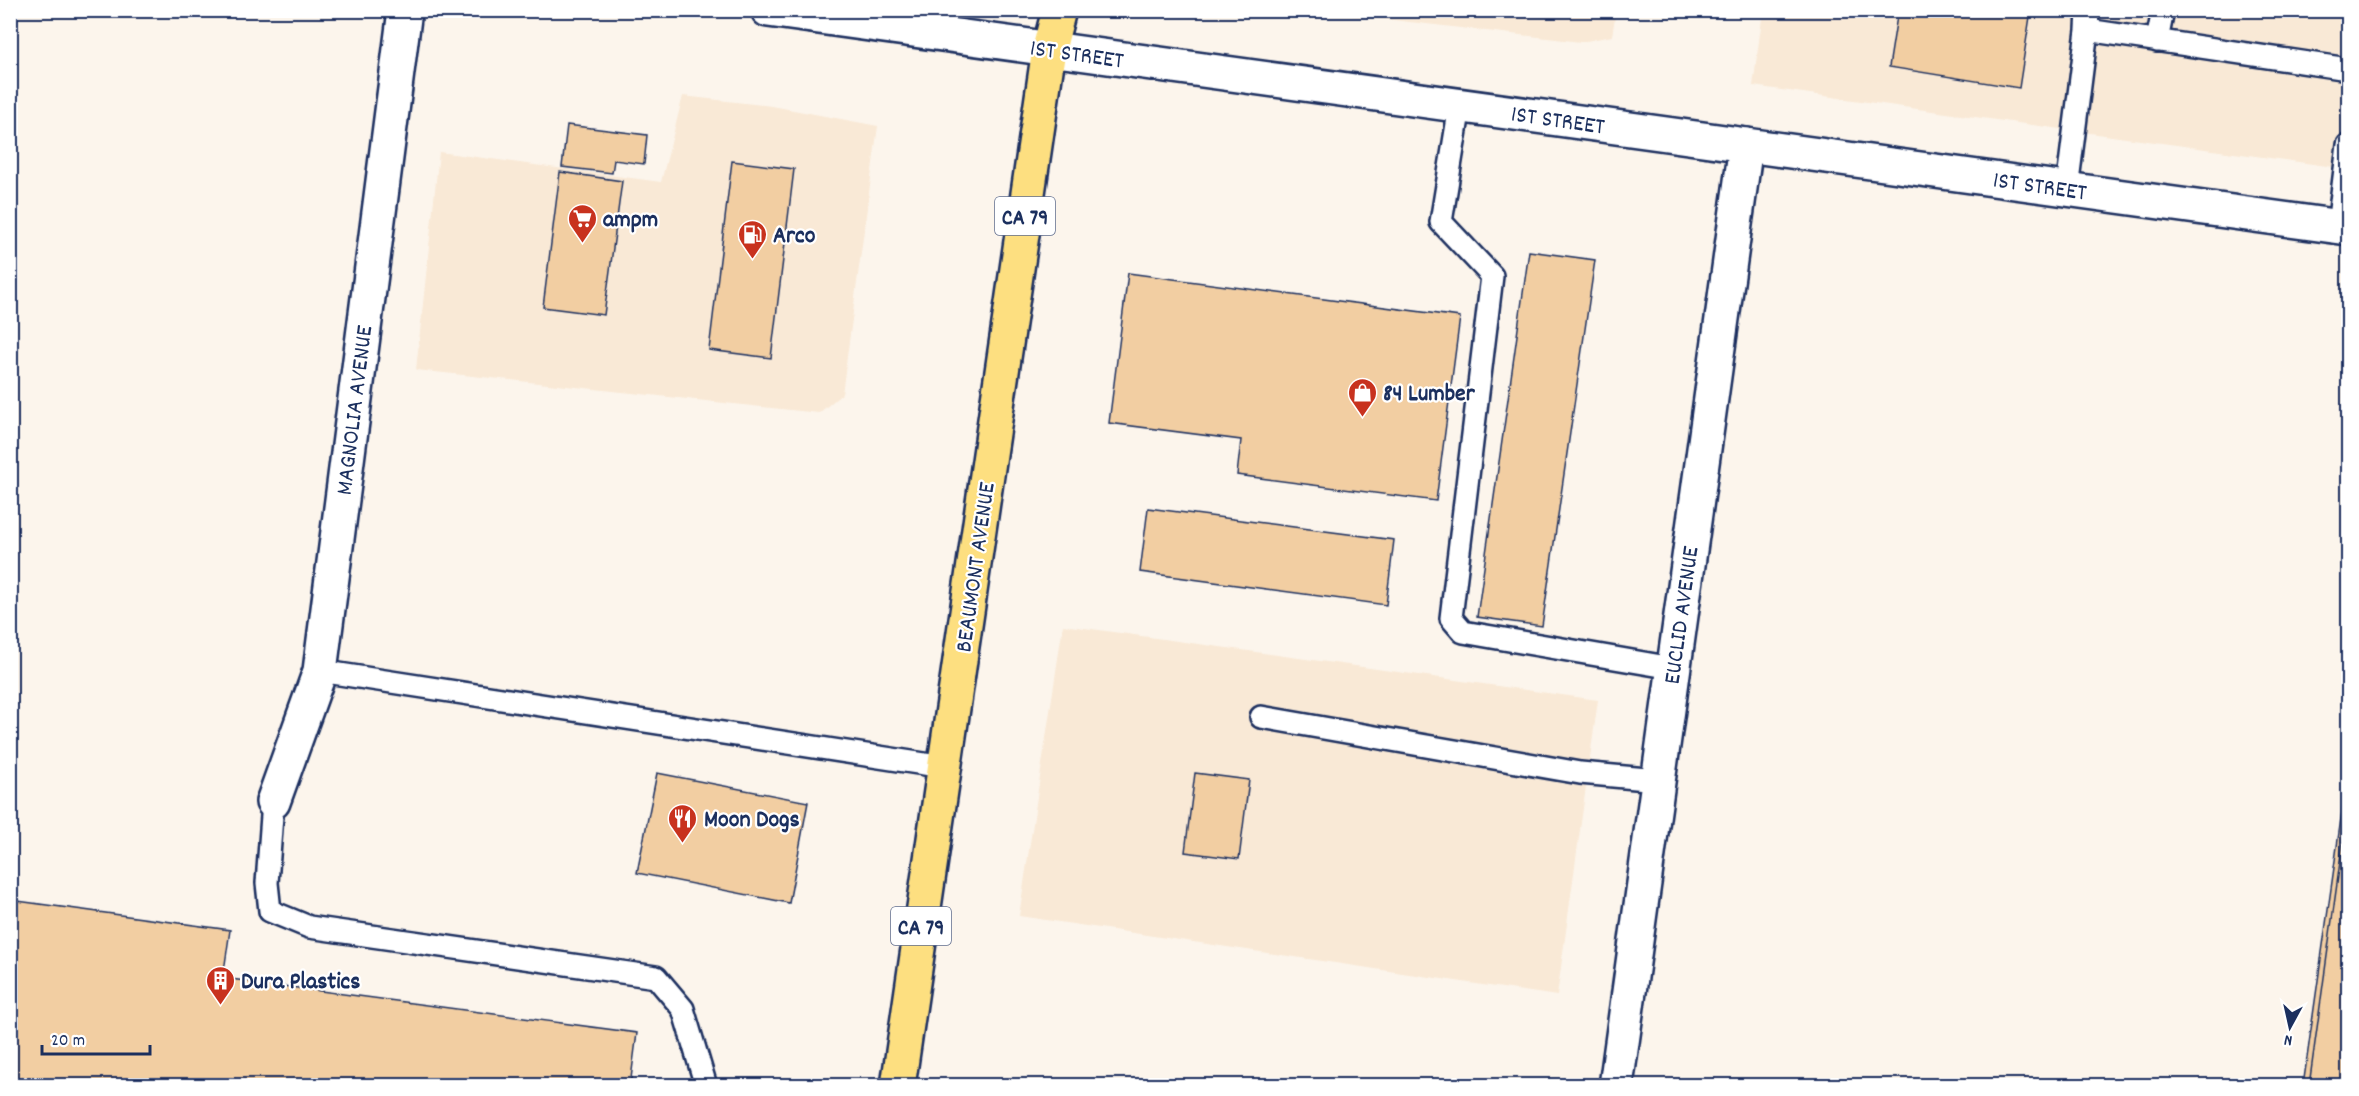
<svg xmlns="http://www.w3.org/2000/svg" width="2359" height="1096" font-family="Dekko,sans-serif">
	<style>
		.built { fill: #f9e9d6 }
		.building { fill: #f2cea2; stroke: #1b2f5e; stroke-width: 1.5 }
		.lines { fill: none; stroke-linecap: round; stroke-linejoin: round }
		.service-casing { stroke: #1b2f5e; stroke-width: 26 }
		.minor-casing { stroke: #1b2f5e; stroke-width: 38 }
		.tertiary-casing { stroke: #1b2f5e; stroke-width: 38 }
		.trunk-casing { stroke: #1b2f5e; stroke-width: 38 }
		.service { stroke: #fff; stroke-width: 21 }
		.minor { stroke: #fff; stroke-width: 33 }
		.tertiary { stroke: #fff; stroke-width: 33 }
		.trunk { stroke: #fddf80; stroke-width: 33 }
		.labels { text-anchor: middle; stroke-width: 4.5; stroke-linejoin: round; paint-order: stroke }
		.shield { fill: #fff; stroke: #5f6d8e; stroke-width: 1.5 }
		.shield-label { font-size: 22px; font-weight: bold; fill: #1b2f5e }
		.street-label { font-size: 24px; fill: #1b2f5e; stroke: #fff }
		.poi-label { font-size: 24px; font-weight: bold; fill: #1b2f5e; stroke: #fff; text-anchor: start }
	</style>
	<rect width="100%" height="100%" fill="#fcf5ec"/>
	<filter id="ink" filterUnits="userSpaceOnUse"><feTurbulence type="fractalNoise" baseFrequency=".0167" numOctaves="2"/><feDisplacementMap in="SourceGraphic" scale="12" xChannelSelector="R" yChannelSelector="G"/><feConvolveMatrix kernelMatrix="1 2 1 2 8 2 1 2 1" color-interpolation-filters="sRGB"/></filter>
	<g filter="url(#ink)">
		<path class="built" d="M1316,11L1616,10V11L1612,36L1581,42Z
			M1763,11H2348V169L1753,86Z
			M683,96L772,106L878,126L842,394L819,413L416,370L439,152L661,182Z
			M1063,625L1598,700L1557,996L1019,916Z"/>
		<path class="building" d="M1898,10H2031L2019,88L1889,67Z
			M567,125L647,135L644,164L614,160L612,173L562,167Z
			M732,161L794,169L771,358L709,350Z
			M560,172L622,181L604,315L543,307Z
			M1529,251L1595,260L1542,626L1477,617Z
			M1128,273L1460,317L1436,501L1237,475L1241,440L1109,423Z
			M1148,508L1394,540L1386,605L1140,572Z
			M2348,769V1086H2303Z
			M657,773L808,802L789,903L637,873Z
			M1195,773L1249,780L1239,859L1185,852Z
			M2348,804V1064L2346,1086H2309Z
			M10,900L230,930L223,978L637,1033L630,1086H10Z"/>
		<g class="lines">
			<defs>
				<path id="service" d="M2087,30L2088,10
					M2157,41L2163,10
					M1460,106L1441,222L1492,276L1451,618L1463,632L1673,668
					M2067,189L2087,30L2348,69
					M2338,226L2348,145
					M320,671L944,767
					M1261,717L1580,773L1658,780
					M273,802L267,883L270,911L309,927L656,977L683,1009L706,1086"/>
				<path id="minor" d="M273,802L320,671L405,10
					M1616,1086L1746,145"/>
				<path id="tertiary" d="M768,10L2348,228"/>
				<path id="trunk" d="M898,1086L1049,49L1059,10"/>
			</defs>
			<use href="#service" class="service-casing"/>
			<use href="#minor" class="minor-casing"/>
			<use href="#tertiary" class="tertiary-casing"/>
			<use href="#trunk" class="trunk-casing"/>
			<use href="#service" class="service"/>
			<use href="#minor" class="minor"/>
			<use href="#tertiary" class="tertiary"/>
			<use href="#trunk" class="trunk"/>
		</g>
	</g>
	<defs>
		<symbol id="supermarket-pin" viewBox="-11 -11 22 30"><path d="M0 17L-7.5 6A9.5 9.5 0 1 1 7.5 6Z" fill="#c8321e" stroke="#fff"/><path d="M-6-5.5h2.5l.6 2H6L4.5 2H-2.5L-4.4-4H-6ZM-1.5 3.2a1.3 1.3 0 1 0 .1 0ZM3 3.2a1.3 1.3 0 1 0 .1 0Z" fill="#fff"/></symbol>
		<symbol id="fuel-pin" viewBox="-11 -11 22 30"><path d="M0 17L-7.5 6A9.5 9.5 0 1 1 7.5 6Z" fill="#c8321e" stroke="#fff"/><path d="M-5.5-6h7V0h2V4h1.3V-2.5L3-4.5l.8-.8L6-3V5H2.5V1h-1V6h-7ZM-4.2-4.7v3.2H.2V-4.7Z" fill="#fff"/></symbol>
		<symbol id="shop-pin" viewBox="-11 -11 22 30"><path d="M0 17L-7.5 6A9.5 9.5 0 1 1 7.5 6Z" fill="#c8321e" stroke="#fff"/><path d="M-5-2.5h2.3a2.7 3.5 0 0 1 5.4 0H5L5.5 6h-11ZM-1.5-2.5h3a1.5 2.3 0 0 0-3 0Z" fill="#fff"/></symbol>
		<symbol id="restaurant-pin" viewBox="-11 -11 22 30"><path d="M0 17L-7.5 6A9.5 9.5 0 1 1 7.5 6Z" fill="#c8321e" stroke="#fff"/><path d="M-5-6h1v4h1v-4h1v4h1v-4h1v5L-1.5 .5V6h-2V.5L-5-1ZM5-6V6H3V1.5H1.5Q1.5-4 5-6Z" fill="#fff"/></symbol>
		<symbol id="building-pin" viewBox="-11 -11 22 30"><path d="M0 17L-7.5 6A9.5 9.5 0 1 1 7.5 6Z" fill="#c8321e" stroke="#fff"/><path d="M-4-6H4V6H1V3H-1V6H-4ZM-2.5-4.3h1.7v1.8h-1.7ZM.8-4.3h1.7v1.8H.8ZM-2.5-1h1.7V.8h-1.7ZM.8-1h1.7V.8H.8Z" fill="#fff"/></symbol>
	</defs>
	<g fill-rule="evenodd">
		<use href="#supermarket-pin" x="566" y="202" width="33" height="45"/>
		<use href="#fuel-pin" x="736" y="218" width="33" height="45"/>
		<use href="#shop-pin" x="1346" y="376" width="33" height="45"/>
		<use href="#restaurant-pin" x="666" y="802" width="33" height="45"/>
		<use href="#building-pin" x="204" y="964" width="33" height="45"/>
	</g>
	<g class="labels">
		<g class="shield">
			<rect x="995" y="197" width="60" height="38" rx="4.5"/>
			<rect x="891" y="907" width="60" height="38" rx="4.5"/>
		</g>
		<g class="shield-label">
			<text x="1025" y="224">CA 79</text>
			<text x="921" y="934">CA 79</text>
		</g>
		<g class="street-label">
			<text transform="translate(1077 53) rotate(8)" y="8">1ST STREET</text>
			<text transform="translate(1558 119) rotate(8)" y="8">1ST STREET</text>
			<text transform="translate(2040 185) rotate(8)" y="8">1ST STREET</text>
			<text transform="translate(353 410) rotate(-83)" y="8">MAGNOLIA AVENUE</text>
			<text transform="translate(974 567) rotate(-82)" y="8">BEAUMONT AVENUE</text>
			<text transform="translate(1680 615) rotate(-82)" y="8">EUCLID AVENUE</text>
		</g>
		<g class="poi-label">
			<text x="603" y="226">ampm</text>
			<text x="773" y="242">Arco</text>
			<text x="1383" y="400">84 Lumber</text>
			<text x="704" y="826">Moon Dogs</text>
			<text x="241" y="988">Dura Plastics</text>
		</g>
	</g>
	<rect width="2359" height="1096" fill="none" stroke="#fff" stroke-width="36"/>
	<rect x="18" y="18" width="2323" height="1060" fill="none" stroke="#1b2f5e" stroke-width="2" filter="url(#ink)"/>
	<g transform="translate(2290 1027) rotate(188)" stroke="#ffffff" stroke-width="4.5" paint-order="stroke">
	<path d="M0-4.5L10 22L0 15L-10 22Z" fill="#1b2f5e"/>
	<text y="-9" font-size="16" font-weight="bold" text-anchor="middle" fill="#1b2f5e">N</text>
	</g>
	<path d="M42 1045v9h108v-9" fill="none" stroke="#1b2f5e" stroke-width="3"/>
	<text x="51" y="1045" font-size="18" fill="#1b2f5e" stroke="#ffffff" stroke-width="4.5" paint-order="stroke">20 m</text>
</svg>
